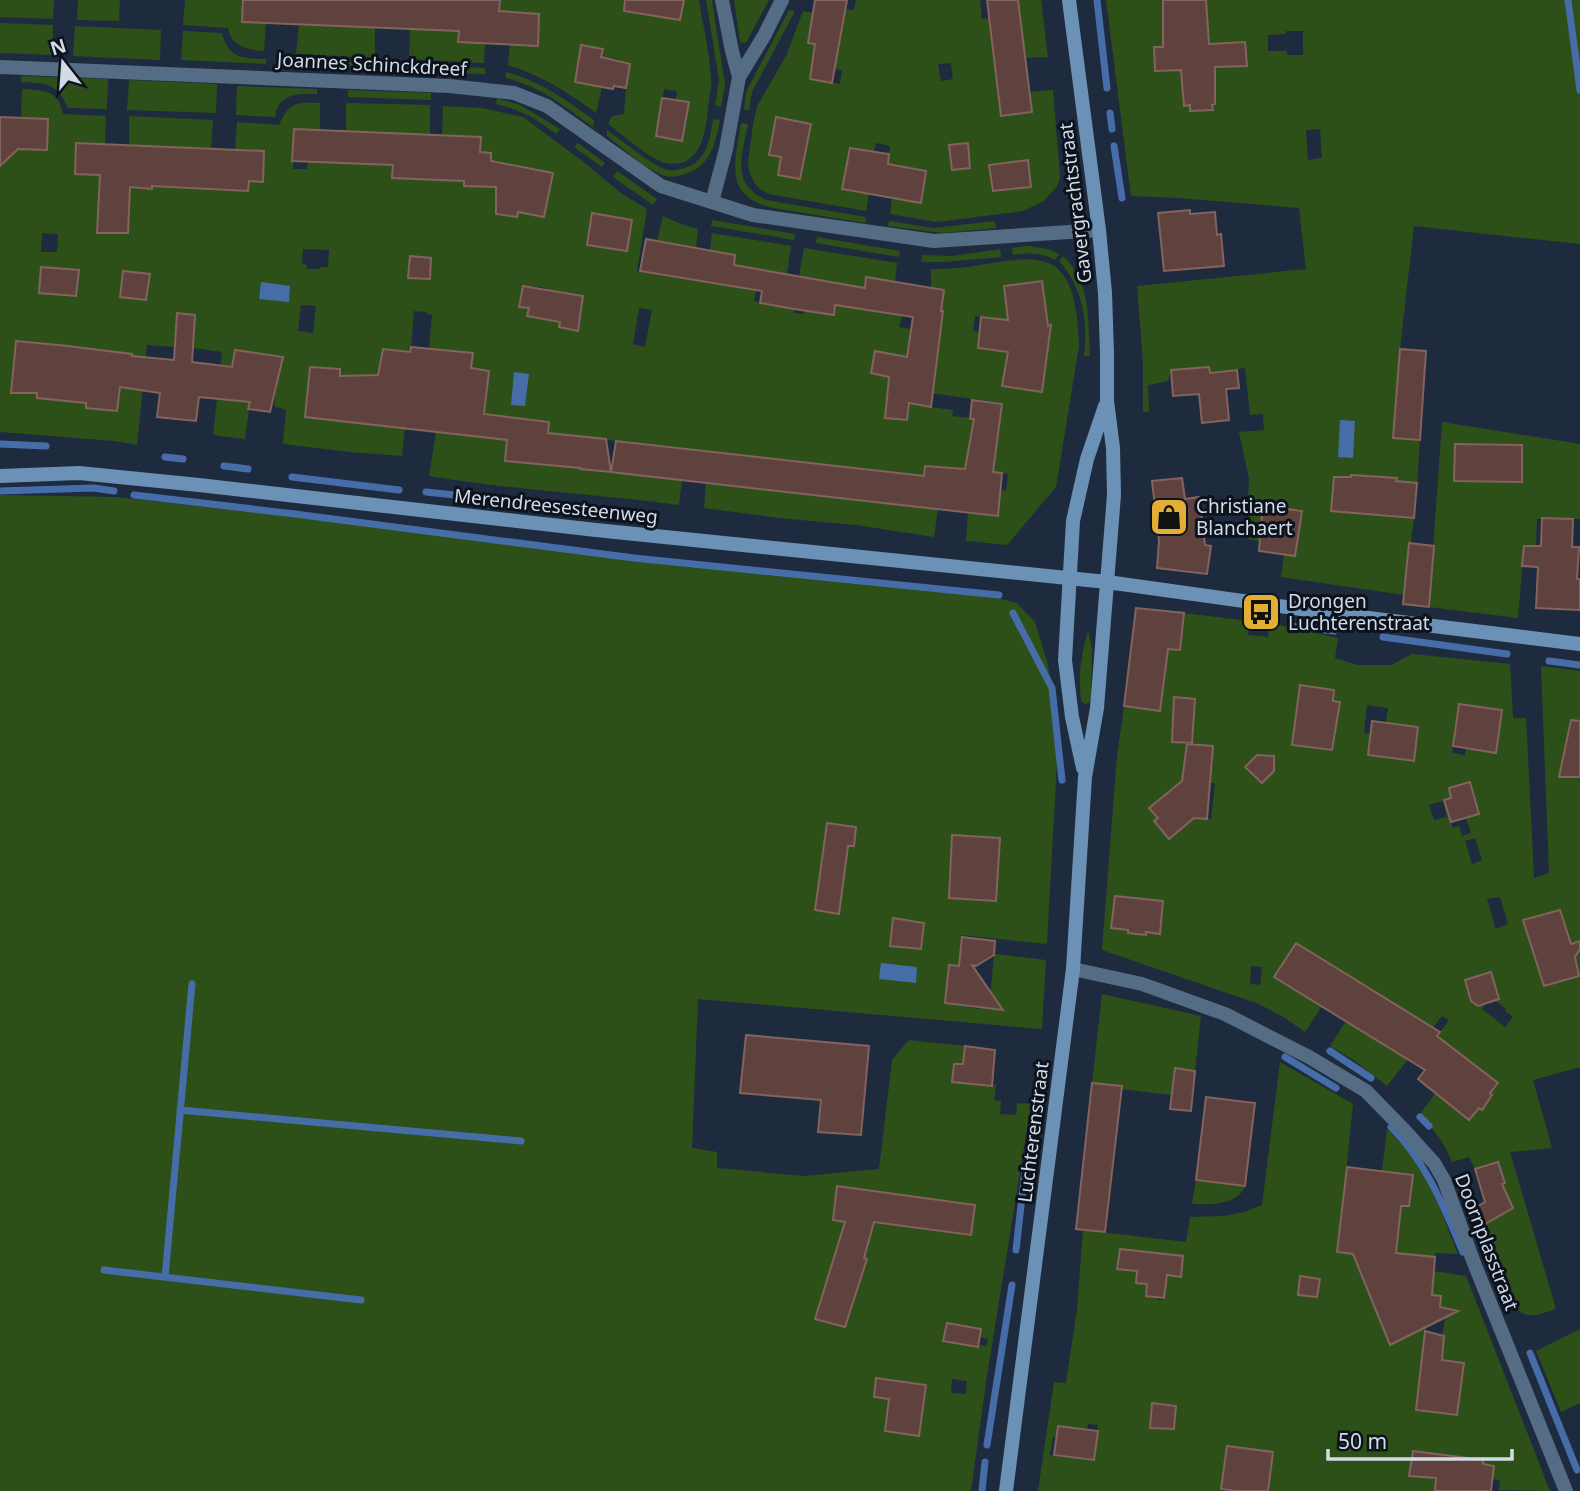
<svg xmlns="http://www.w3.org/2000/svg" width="1580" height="1491" font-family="'Noto Sans',sans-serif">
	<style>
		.green { fill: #2d5019; fill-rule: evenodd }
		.water { fill: #476da9 }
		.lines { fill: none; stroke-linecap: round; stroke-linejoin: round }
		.stream { stroke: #476da9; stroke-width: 7 }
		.building { fill: #5f423d; stroke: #82635d; stroke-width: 2 }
		.street { stroke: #546d84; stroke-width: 14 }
		.secondary { stroke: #6b92b6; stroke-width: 14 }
		.labels { text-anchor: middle; stroke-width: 6; stroke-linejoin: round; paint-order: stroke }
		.street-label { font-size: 19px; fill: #d2dbe8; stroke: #0d131c }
		.poi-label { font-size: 19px; fill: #d2dbe8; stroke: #0d131c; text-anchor: start }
	</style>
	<rect width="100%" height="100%" fill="#1e2b3f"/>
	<path class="green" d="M0,0H54L53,19L0,17Z
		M78,0H120L119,21L77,20Z
		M185,0H243L242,22L266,23L264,51C247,50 231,46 228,28L183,25Z
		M461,0L458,42L485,44L484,63L409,59L410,28Z
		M500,0H641L639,13L680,20L684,0H699C703,26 710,53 711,80C712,89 709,98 708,107C706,131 701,170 666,163C651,160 622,134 608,124L612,116L624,114L626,88L630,64L618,61V59L601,57L602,49L581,46L575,82L602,87L596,113C567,92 543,76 508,65L510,45L538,46L539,14L499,11ZM664,89L677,91L676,100L689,103L682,141L656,136Z
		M706,0H712L725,85L721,107L715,105L719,80Z
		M734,0H769L746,43L740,42Z
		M856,0H980L982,19L1009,15L1008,8L1019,6V0H1041L1048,57L1026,58L1022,33L991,37L1001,116L1031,112L1029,92L1053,90L1060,178L1057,186L1044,201L1023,211L937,222L890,214L892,197L926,171L888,164L890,146L876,143L874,152L850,148L842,188L869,193L866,211L769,194L760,189L754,182L749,171L748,162L753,125L757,106L786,56L803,11L813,13L808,43L838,47L846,9L854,10ZM951,63L953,79L941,81L938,64ZM812,66L842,70L840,84L810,79ZM776,117L811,124L800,179L778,175L781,157L769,155ZM967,143L970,168L952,170L949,145ZM1028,160L1031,187L993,191L990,165Z
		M1106,0H1163L1207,16L1206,0H1580V244L1414,226L1400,349L1393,437L1420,440L1417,483L1396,481V478L1351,475V477H1334L1331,511L1414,518L1404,595L1281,577L1284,554L1296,555L1301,510L1266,506L1265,514H1262L1260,533H1261L1260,541L1247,539L1249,478L1239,432L1264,430L1263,414L1250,415L1245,368L1210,373L1209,367L1171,370L1168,381L1148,385L1149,412H1143V362L1137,286L1306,269L1299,208L1179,198L1131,196ZM1286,31H1303V55H1287V51H1268V35L1286,34ZM1245,43L1246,66L1227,67L1215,63V104L1212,105L1213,110L1191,111L1190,105H1184L1181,68L1155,71L1154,47ZM1320,129L1322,158L1308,160L1306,130Z
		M789,10L795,11L752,92L749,110H744L746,92Z
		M0,23L53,25L52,55L0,53Z
		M299,24L375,27V58L296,54Z
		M75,26L161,30L160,60L73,56Z
		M183,31L222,33C229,59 242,58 266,59V64L181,60Z
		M293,59L377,63L376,69L293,66Z
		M400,64L485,68V74L399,71Z
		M506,72C542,82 564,99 594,120L593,127C565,107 540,86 506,78Z
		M21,76L108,79L107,109L68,108C58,83 46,83 21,82Z
		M129,80L217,84L216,113L127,110Z
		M237,86L317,89V94C298,93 278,94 275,117L236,115Z
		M22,89C44,91 58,89 63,114L106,116L105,144L114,176V186L152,189L156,147L129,145V116L213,120L211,149L185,148L223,190L248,191L249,181H263L264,151L235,150L237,122L279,125C289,102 297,102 320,103V130L294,129L292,160H294L293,169H307L308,161L373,164V132L346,131V103L430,105V135L402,134L401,151H393L392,174L440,179V181H491V153L480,152L481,137L442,135L443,106L482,108L523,117L581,160L621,193L647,209L637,271L730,286L735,255L710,250L712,233L791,246L787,274L760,270L754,301L794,309V313L804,314V311L834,315L838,284L799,277L804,248L897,263L895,282L866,278L862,309L902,316L899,327L936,333L940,321L944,291L931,288V269C940,269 949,269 958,268C984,266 1032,251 1054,266C1076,280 1078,322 1079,346L1056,487L1007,545L966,541L968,512L1000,490L1006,491L1008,474L964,469L938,509L934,537L856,525L779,518L704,508L706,483L735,485L737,454L659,446L656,477L682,480L679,505C596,494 512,490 429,476L436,432L478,436L489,371L471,368L472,353L429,348L432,315L427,314L426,312L414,311L411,347L407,352L378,375L372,376L367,424L405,428L402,456L350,452L283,444L286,410L274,406L280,356L235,350L228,400L250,402L245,439L213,435L222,352L193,348V336L175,347L147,345L137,445L115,441L0,432V148L47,150L48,119L21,117ZM512,165L553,173L544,216L518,212L517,217ZM129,209L128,233H98ZM592,213L632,220L627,250L587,245ZM42,233L58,234L57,252H41ZM303,249L329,250L328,267H321L320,269H307V265L302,264ZM41,267L79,270L76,296L39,293ZM123,271L149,274L146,299L121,297ZM1042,281L1047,319L1009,324L1004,286ZM523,286L532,287L533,286L549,289V290L558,292L553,321L528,316L529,308L519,307ZM564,293L578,330L559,327ZM301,305L316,306L313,333L298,331ZM639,308L652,310L645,347L633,344ZM975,316L1006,320L1001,351L978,348L980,332L973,331ZM16,341L58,345L54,399L37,398V393L11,392ZM1017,346L1047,351L1042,392L1011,388L1013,375L1004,373L1008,351ZM875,351L887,376L871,373ZM132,354L128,388L120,387L87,394ZM310,367L340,370L336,420L305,417ZM916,391L1002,403L1000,421L952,416L953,410L914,405ZM549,422L547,464L505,461L508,430ZM973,423L1000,426L998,438L979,435ZM577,436L624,442L622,473L581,469ZM773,458L813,463L810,494L769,490ZM847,467L888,472L886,503L844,499Z
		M348,90L431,93V100L348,97Z
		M497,98L520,105L560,129L556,134C535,118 522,110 496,104Z
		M713,119L720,120C715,146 710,167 682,175C673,178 664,177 656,172C638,163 623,148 607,136V130C620,139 654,167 668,170C673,171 679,170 684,168C707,162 710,139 713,119Z
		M741,123L748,124C742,156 730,183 766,200L866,217L865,223L773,208C723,196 735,162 741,123Z
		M578,143L605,163L602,167L574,147Z
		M617,171L657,199L653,205L613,177Z
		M663,216L681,224L698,229L696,248L657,241Z
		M712,220L795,234L794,240L711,226Z
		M889,221L933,228L995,221L996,228L943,233L888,226Z
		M817,237L900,251L899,257L816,243Z
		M1028,246L1048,249L1059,254L1055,260C1041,252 1028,253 1013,255L1012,248Z
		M1000,249L1001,257L944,262H921L922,255L952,256Z
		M1063,256C1091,282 1088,320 1090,356H1084C1088,321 1083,288 1059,261Z
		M1442,422L1580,444V519H1537L1536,546L1524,547L1518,618L1429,607ZM1455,444L1522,445V482L1454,481Z
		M0,495L116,497L985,595L1017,603L1035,622L1048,665L1058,744L1047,944L962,935L959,966H949L945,1002L979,1009L980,1007L989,1008L994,955L996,954L1046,960L1042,1029L698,999L692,1148L717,1152V1168L804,1176L879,1169L892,1060L909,1040L965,1046L963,1064H954L952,1082L992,1086L996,1084L994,1100L1001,1101L1000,1114L1016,1115L1017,1103L1031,1104L986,1382L971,1491H0ZM837,1187L974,1205L971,1234L874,1222L864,1258L867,1259L845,1327L815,1319L845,1222L833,1219ZM947,1323L981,1329L980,1337L988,1339L986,1346L979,1345L978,1347L944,1341ZM952,1379L967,1381L966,1394L951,1393ZM889,1399L919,1436L885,1431Z
		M1184,613L1249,621L1248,635L1268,637L1270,623L1338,638L1335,658L1357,665H1391L1412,654L1510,664L1513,718H1526L1534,878L1549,873L1541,666L1580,671V721L1570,720L1559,776L1580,777V943L1579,941L1571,944L1560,910L1525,920L1529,937L1528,938L1544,986L1579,976L1575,957L1580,949V1067L1533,1080L1552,1148L1510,1152L1556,1309C1546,1312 1534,1318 1524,1314C1507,1308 1486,1246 1478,1228L1513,1208L1502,1184L1505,1183L1498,1162L1475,1169L1469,1157L1452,1162C1445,1143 1433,1129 1420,1114L1435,1094L1469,1120L1479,1108L1483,1109L1492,1095L1490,1093L1497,1083L1436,1038L1449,1020L1442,1016L1387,1086L1355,1061L1330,1046L1346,1021L1296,943L1275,977L1322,1006L1305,1032L1285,1018L1259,1004L1102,950L1117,756L1124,706L1153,709L1168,649L1180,650ZM1300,685L1334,690L1331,714L1338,715L1332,750L1292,745ZM1174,697L1195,699L1192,743L1213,746L1210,783H1215L1211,819L1194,818L1169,839L1155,822L1158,818L1150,809L1182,781L1187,744L1172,742ZM1367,705L1388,708L1386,723L1414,761L1369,755L1371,734L1364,733ZM1459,705L1502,710L1496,752L1466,748L1465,755L1452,753ZM1470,782L1479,814L1466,818L1471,833L1462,836L1459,826L1453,828L1447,809L1454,807L1449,788ZM1443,801L1447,817L1434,820L1429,805ZM1475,838L1482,860L1472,864L1465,841ZM1115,896L1163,901L1159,934L1146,932V935L1111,928ZM1500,897L1508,924L1496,929L1487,899ZM1251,966L1262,967L1260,985L1250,984ZM1491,997L1506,1009L1505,1011L1513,1017L1505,1027L1482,1009Z
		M1088,631L1092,648L1091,696L1090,702L1085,704L1081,701C1078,677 1081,655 1088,631Z
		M1102,994L1201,1016L1195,1071L1175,1069L1171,1095L1121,1089V1085L1092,1083Z
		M1280,1062L1353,1104L1338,1251L1396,1256L1397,1242L1384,1240L1413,1175L1382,1171L1387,1129C1427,1165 1438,1205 1458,1254L1436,1253L1435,1257L1417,1255L1414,1268L1466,1276L1550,1491L1499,1490L1500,1480L1492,1479L1494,1466L1483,1464V1460L1467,1458L1466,1463L1413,1451L1409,1476L1436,1471L1435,1491H1268L1273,1452L1228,1446L1221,1491H1038L1054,1382L1066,1383L1077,1309L1083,1230L1186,1242L1190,1217L1224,1216L1244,1212L1262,1205ZM1152,1252L1183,1256L1181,1277L1167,1275L1164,1300H1157V1297L1146,1296L1147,1284L1136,1282L1139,1255ZM1300,1276L1319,1279L1317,1297L1298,1295ZM1368,1289L1441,1296L1440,1307L1447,1309L1442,1335L1444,1336L1442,1360L1464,1363L1457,1415L1416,1410L1426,1327L1390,1345ZM1152,1404L1176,1406L1174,1429L1151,1428ZM1088,1424L1098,1425L1094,1460L1050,1455L1053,1437H1056L1058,1426L1087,1430Z
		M1196,1180L1245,1186C1238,1205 1210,1205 1192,1204Z
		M1580,1329V1403L1561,1412L1536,1351Z"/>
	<path class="water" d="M261,282L290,286L289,302L259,299Z
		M514,372L529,374L525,406L511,405Z
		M1340,420L1355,421L1353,458L1338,457Z
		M881,963L917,967L916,983L879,979Z"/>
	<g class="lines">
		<path class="stream" d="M1097,0L1107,88
			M1568,0L1580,90
			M1110,113L1112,129
			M1114,146L1122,198
			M0,444L46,446
			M165,457L183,459
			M224,466L248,469
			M292,477L399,490
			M0,491L94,488L114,491
			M426,492L464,496
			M134,495L295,514L634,558L999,595
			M1013,613L1052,688L1062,780
			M1291,626L1334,631
			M1383,637L1507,654
			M1549,661L1580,665
			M1330,1051L1371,1078
			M1285,1057L1336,1088
			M180,1110L521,1141
			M1420,1117L1429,1126
			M1391,1127C1427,1163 1443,1206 1463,1252
			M1016,1250L1025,1170
			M104,1270L361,1300
			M165,1277L192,984
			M1530,1353L1577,1470
			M987,1445L1012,1285
			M982,1491L985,1462"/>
	</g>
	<path class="building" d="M243,0H500L499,11L539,14L538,46L458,42L459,31L242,22Z
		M625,0H684L680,20L624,11Z
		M815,0H847L832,83L810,79L815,44L808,43Z
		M987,0H1018L1032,112L1001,116Z
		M1163,0H1206L1209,44L1245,42L1247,66L1215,67V104L1212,105L1213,110L1190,111V105L1184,106L1181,70L1155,71L1154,47H1163Z
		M581,45L603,49L601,57L630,64L626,88L614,86L613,89L575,82Z
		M662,98L689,102L682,141L656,136Z
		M0,117L48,119L47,150L18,149L0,166Z
		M776,117L811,124L800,179L778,175L781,157L769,155Z
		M294,129L481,137L480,152L491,153V161L553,173L544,217L518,212L517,217L496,214V187L464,186V181L392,178L393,165L292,161Z
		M76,143L264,151L263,182L249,181L248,191L152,186V189L130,187L128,233H97L100,175L75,174Z
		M968,143L970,168L952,170L949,145Z
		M850,148L889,154L888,164L926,171L921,203L842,189Z
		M1028,160L1031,187L993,191L989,165Z
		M1190,210V214L1215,212L1217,235L1221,234L1224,266L1164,271L1158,213Z
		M592,213L632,220L627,251L587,245Z
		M646,239L735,255L734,265L865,288L866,277L944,290L941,311H943L931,407L909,403L907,420L885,418L889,377L871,373L875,351L907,357L913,317L835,305L834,315L794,309L760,303L762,291L640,271Z
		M410,256L431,258L430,279L408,278Z
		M41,267L79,270L76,296L39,293Z
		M123,271L150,274L146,300L120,297Z
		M1042,281L1048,326L1051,325L1042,392L1002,386L1008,352L978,348L981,317L1008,320L1004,286Z
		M523,286L583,296L578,331L559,327L560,322L527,316L529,308L519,307Z
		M177,313L195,315L192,362L232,367L235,350L283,357L270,412L248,409L250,402L199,397L196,421L157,417L160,393L120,387L117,411L86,408V403L37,398V393H11L16,341L59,345L132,354V356L174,360Z
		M411,347L473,353L471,368L489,371L484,414L549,422L548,433L606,439L611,472L580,469V468L505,461L507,440L305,417L310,367L340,369V376L378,375L383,349L410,352Z
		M1400,349L1426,351L1420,440L1393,438Z
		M1209,367L1210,373L1237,370L1239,388L1226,389L1229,420L1202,423L1199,394L1173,396L1171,370Z
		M972,400L1002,404L993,472L1002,473L998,516L611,472L616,441L924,476L925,466L965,469L974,419H970Z
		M1455,444L1522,445V482L1454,481Z
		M1351,475L1397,478L1396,481L1417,483L1414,518L1331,511L1334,477H1351Z
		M1182,478L1185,499L1199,497L1205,545L1211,546L1207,574L1157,568L1159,541L1152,481Z
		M1266,506L1302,511L1295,556L1259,551L1262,514H1265Z
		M1542,518L1573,519L1572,547H1579L1577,579H1580V610L1536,608L1538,567L1522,566L1524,546H1541Z
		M1409,543L1434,546L1429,607L1403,604Z
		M1136,608L1184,613L1180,650L1168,649L1160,711L1124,706Z
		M1300,685L1334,690L1333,701L1340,702L1332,750L1292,745Z
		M1174,697L1195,699L1192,743L1172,742Z
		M1459,704L1502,710L1496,753L1453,746Z
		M1571,720L1580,721V777H1559Z
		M1372,721L1418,727L1414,761L1368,755Z
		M1187,744L1213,746L1207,819L1194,818L1169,839L1154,821L1158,818L1149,808L1182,781Z
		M1257,755L1274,756V771L1262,783L1245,767Z
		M1470,782L1479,814L1451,822L1444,800L1451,798L1449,788Z
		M827,823L856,827L854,846H848L839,914L815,910Z
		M952,835L1000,838L996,901L949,898Z
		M1115,896L1163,901L1160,934L1146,932V935L1128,933V930L1111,928Z
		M1560,910L1571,944L1580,941V949L1575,957L1579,976L1544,986L1523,920Z
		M893,918L924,923L921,949L890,946Z
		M962,937L995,941L994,955L976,966L972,965L1003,1010L945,1003L949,965L959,966Z
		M1296,943L1440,1032L1437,1036L1498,1083L1490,1093L1492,1095L1482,1110L1479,1108L1469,1120L1418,1079L1425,1070L1274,977Z
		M1491,972L1499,999L1478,1006L1471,1001L1465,980Z
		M746,1035L869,1046L861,1135L818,1132L821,1100L740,1093Z
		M965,1046L995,1050L992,1086L952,1082L954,1064H963Z
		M1175,1068L1195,1071L1191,1111L1170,1109Z
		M1092,1083L1122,1086L1105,1232L1076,1229Z
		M1206,1097L1255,1103L1245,1186L1196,1180Z
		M1498,1162L1505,1183L1502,1184L1513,1208L1478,1228L1469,1211L1485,1202L1475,1169Z
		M1347,1167L1413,1175L1409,1206H1401L1396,1253L1435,1257L1432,1295L1441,1296L1440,1307L1458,1311L1390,1345L1353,1254L1337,1252Z
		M837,1186L975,1205L971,1235L874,1222L864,1258L867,1259L845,1327L815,1319L845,1222L833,1220Z
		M1120,1249L1183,1256L1181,1277L1167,1275L1164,1298L1146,1296L1147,1284L1136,1283L1137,1271L1117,1269Z
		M1300,1276L1320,1279L1317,1297L1298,1295Z
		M947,1323L981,1329L978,1347L943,1341Z
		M1425,1331L1444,1336L1442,1360L1464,1363L1457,1415L1416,1410Z
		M876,1378L926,1385L919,1436L885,1431L889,1399L874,1397Z
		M1152,1403L1176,1406L1174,1429L1150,1428Z
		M1058,1426L1098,1431L1094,1460L1054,1455Z
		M1227,1446L1273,1452L1268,1491H1236L1221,1489Z
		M1413,1451L1483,1460V1464L1494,1466L1491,1491H1435L1436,1478L1409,1476Z"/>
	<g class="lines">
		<path class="street" d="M722,0L732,51L739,77
			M0,67L449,86L514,93L547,106L661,186L753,215L934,241L1099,230
			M712,202L726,149L739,77L764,36L782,0
			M1073,969L1142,984L1225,1014L1309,1057L1366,1091L1405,1131L1434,1163L1444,1180L1474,1263L1566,1491"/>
		<path class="secondary" d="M0,476L79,473L199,485L596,530L1107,582L1344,615L1580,644
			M1083,768L1072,717L1065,660L1073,521L1087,459L1105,406
			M1006,1491L1073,969L1085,777L1097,708L1114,495L1113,448L1107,401V353L1105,293L1099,230L1069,0"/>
	</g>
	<defs>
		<symbol id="shop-square" viewBox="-11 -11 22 22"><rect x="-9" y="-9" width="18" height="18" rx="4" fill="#e2af34" stroke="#0d131c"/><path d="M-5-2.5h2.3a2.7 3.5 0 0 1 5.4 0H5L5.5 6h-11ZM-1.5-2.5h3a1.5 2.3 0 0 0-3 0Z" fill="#111"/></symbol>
		<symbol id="bus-square" viewBox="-11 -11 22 22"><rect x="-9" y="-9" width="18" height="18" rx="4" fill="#e2af34" stroke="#0d131c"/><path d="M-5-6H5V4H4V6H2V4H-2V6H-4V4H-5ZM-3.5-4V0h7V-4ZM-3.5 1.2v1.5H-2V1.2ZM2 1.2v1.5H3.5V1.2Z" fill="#111"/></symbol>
	</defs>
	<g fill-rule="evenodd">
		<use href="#shop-square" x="1147" y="495" width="44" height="44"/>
		<use href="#bus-square" x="1239" y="590" width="44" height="44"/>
	</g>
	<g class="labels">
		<g class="street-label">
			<text transform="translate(372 64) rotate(3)" y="7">Joannes Schinckdreef</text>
			<text transform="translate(1075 203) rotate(-97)" y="7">Gavergrachtstraat</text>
			<text transform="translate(556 506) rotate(6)" y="7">Merendreesesteenweg</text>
			<text transform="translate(1033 1132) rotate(-83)" y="7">Luchterenstraat</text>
			<text transform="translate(1487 1242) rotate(69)" y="7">Doornplasstraat</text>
		</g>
		<g class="poi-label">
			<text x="1196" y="513">Christiane<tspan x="1196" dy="22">Blanchaert</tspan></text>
			<text x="1288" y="608">Drongen<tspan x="1288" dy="22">Luchterenstraat</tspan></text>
		</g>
	</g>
	<g transform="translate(63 63) rotate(343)" stroke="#0d131c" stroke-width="5" paint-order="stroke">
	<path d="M0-5L12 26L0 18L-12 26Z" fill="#d2dbe8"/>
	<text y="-10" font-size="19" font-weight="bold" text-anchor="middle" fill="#d2dbe8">N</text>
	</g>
	<path d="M1328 1449v10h184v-10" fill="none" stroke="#d2dbe8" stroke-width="3.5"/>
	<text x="1338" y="1449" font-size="21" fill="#d2dbe8" stroke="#0d131c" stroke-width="5" paint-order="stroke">50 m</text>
</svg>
